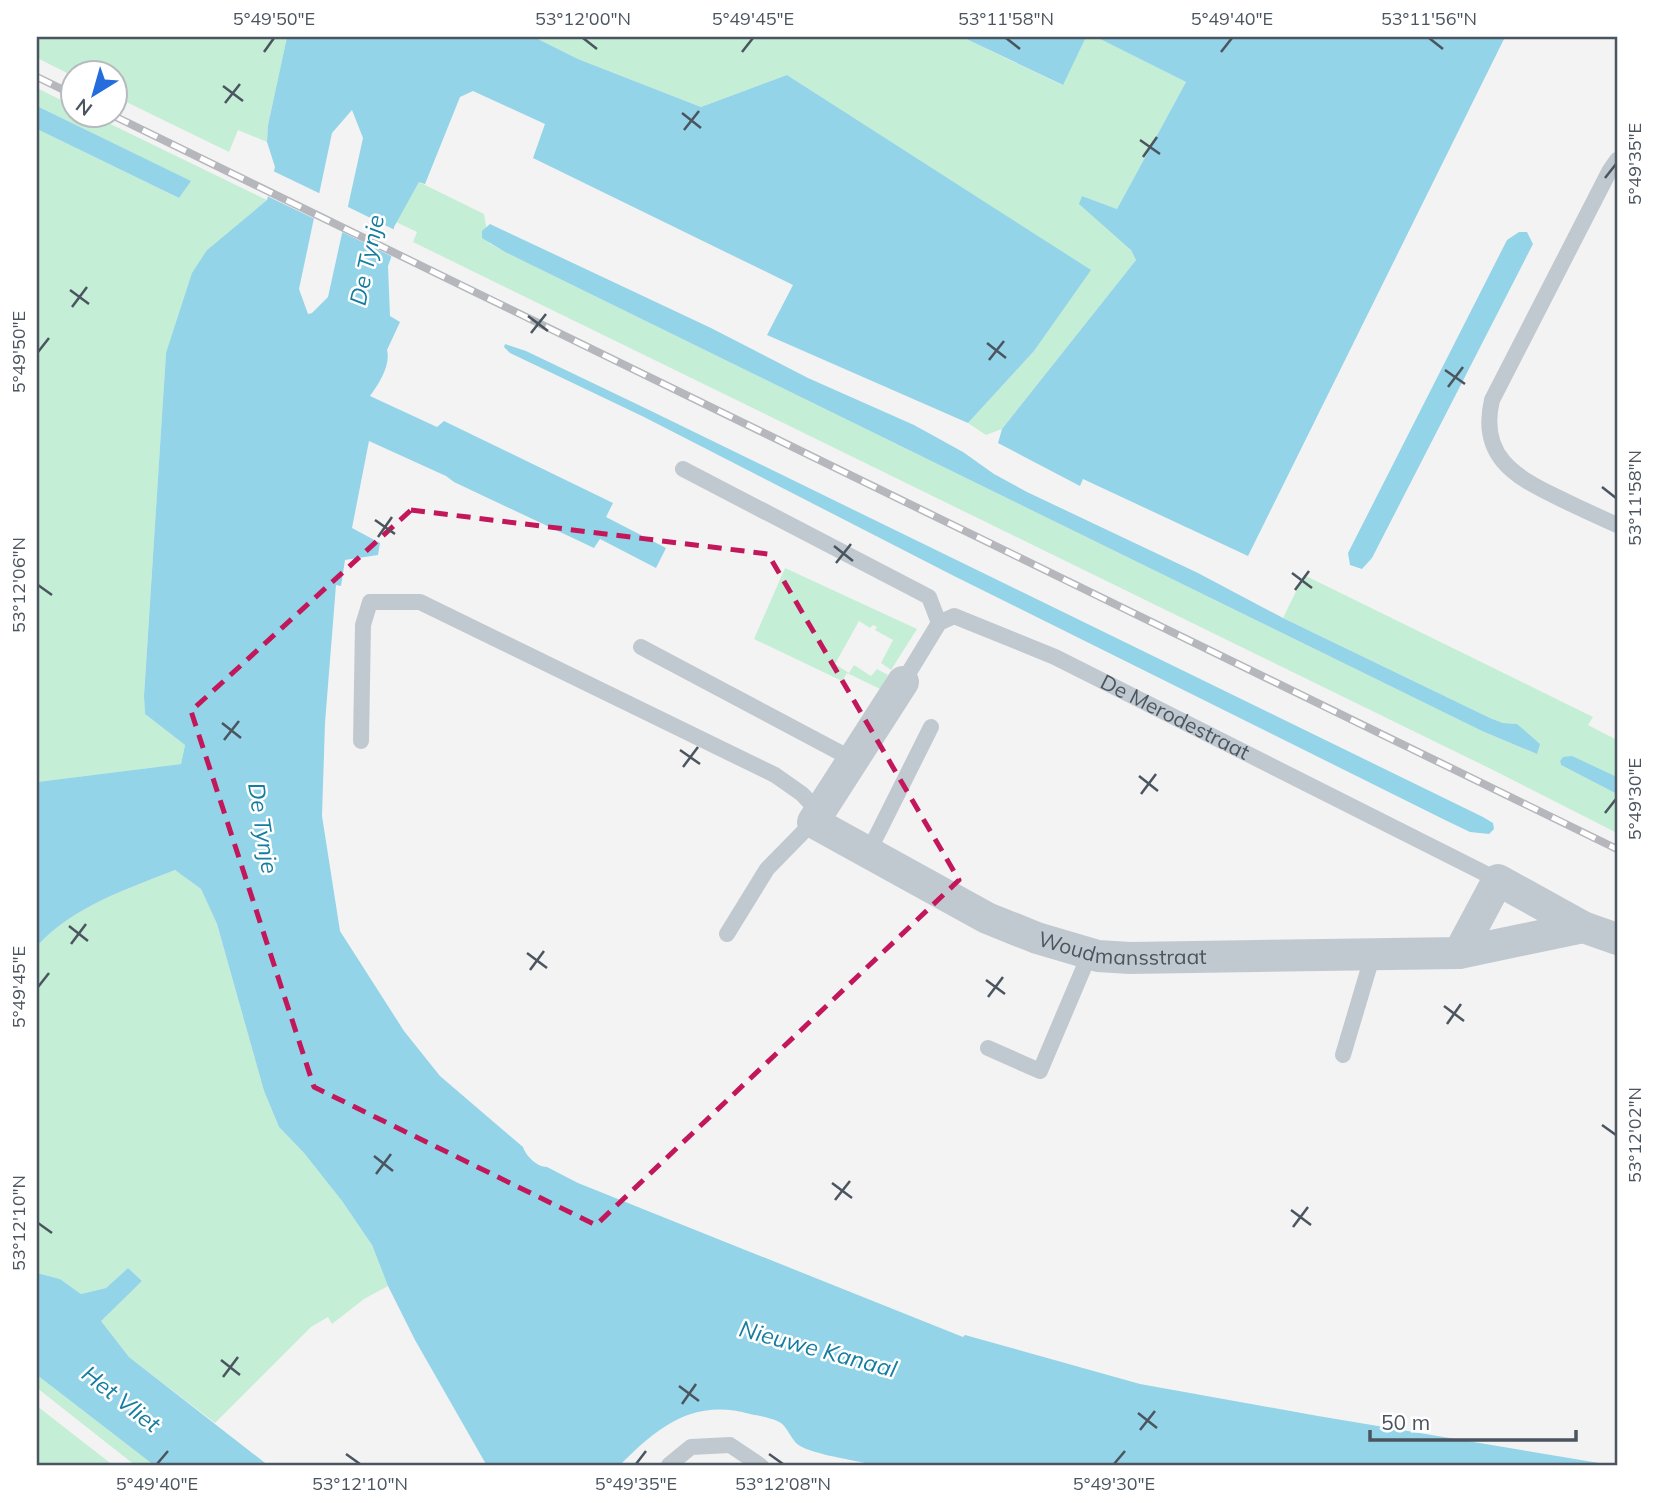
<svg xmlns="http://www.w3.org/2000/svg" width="1654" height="1503" font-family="Mulish,sans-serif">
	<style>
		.green { fill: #c5eed6 }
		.water { fill: #94d4e8; fill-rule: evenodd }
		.pier { fill: #f4f3f3 }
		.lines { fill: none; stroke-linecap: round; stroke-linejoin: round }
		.lane { stroke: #c1c9d0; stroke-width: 16 }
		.street { stroke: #c1c9d0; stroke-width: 32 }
		.rail-casing { stroke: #b5b7bc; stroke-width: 8 }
		.rail { stroke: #fff; stroke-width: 5; stroke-dasharray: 16; stroke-linecap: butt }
		.marked { fill: none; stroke: #c2185b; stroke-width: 5; stroke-dasharray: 14 9; stroke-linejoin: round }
		.ticks { fill: none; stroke: #4b555f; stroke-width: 2.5 }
		.labels { text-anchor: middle; stroke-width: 5; stroke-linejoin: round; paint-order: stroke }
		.street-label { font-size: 21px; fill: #4b555f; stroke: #fff }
		.water-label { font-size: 23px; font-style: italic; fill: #157da0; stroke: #fff }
		.neatline { fill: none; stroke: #4b555f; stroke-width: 2.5 }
		.ticks-label { font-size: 18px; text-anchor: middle; fill: #4b555f }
	</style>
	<rect width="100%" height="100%" fill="#f4f3f3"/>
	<path class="green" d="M37,37H287L268,125L267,142L238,130L229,152L116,97V74H74L73,76L37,58Z
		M534,37H962L1062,85L1086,37H1096L1186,82L1117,209L1082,196L1131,250L1136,260L1002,429L986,435L968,423L1034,351L1090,270L787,75L701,107L578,59Z
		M37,88L73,106L74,116H94L267,200L207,250L166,353L144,696L145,714L185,745L181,764L37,782V129L179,198L190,181L37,106Z
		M419,182L484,214L489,243L505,252L1482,731L1537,754L1517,724L1503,723L1490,718L1283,618L1304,575L1593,717L1588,725L1617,740V777L1563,757L1560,761L1561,765L1617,794V833L1493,770L413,242L417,232L396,222Z
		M785,568L917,629L891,670L881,663L893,640L875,630L877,627L873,625L870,628L859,621L835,664L849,673L854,665L871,676L877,669L888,675L880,689L847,673L842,681L754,639Z
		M175,870L201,889L217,924L264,1091L279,1127L304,1153L342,1201L372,1245L388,1286L364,1299L332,1324L328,1317L311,1327L215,1423L129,1357L100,1320L142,1281L128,1268L106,1288L81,1294L60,1279L37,1273V946C74,906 125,890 175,870Z
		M37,1375L155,1466H136L37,1388Z
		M37,1406L114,1466H37Z"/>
	<path class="water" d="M287,37H534L578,59L701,107L787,75L1091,270L1034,351L968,423L767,335L793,285L533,158L545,124L473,91L460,97L425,184L419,182L394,227L391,258L388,266L390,316L400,322L387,350C391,365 379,384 370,396L437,427L444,421L613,503L606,517L666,548L656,568L600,539L594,548L454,482L446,476L369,441L352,528L380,543L378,555L345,560L341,586L336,585L325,723L322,816L340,931L404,1031L440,1076L523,1147C526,1156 537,1167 547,1167L578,1183L963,1337L965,1335L1140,1384L1318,1416L1617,1466H880C859,1461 821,1456 802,1447C792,1443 789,1429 781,1423C774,1418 759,1416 750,1414C692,1398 657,1428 619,1466H487L415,1340L388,1286L372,1245L342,1201L304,1153L279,1127L264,1091L217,924L201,889L175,870C125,890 74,906 37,946V782L181,764L185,745L145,714L144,696L166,353L192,273L207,250L267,200L275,167L267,142L268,125ZM352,110L363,138L328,297L312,313L308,314L299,289L332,133Z
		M962,37H1086L1063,85Z
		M1096,37H1505L1248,556L1083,479L1080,486L998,443L1002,429L1136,260L1131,250L1079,204L1082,196L1117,209L1186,82Z
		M37,106L191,181L179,198L37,129Z
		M490,224L711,328L808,378L914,425L963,452L994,474L1027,492L1198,573L1283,618L1490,718L1503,723L1517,724L1540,744L1537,754L1482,731L505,252L482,238V231Z
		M1519,232H1527L1533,244L1372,558L1362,569L1350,565L1348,553L1507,240Z
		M505,344L526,351L647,409L1483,817L1493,823L1494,829L1489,834L1470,832L1447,821L954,576L644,417L510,353L504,347Z
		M1572,756L1617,777V794L1561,765L1560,761L1563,757Z
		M128,1268L142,1281L101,1321L129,1357L269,1466H155L37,1375V1273L60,1279L81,1294L106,1288Z"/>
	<path class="pier" d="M271,170L323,195L317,220L265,195Z
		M344,205L397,231L396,247L391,256L338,230Z"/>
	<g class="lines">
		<g class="lane">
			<path d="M1617,160L1610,170L1492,400C1479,455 1513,476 1557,497C1577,507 1597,516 1617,525"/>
			<path d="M683,469L929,597L939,623"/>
			<path d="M641,647L852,759"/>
			<path id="s1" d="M903,682L939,623L954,616L1055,657L1498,880"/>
			<path d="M361,741L363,625L370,602H420L775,775L802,794L819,812"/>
			<path d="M868,853L931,727"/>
			<path d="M727,934L767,869L813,822"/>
			<path d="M988,1048L1040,1071L1090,953"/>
			<path d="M1343,1055L1373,954"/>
			<path d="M669,1465L691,1447L730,1445L761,1466"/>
		</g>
		<g class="street">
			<path id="s2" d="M903,682L813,822L987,918L1037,938L1098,956L1130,958L1459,953L1583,927"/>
			<path d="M1459,953L1498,880L1583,927L1617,939"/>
		</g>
		<defs>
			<path id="rail" d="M37,77L74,95
				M114,116L1617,849"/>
		</defs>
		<use href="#rail" class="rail-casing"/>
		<use href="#rail" class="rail"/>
	</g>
	<path class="marked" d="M411,510L768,554L959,880L596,1225L314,1087L191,711Z"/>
	<path class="ticks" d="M583,38L597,49M1006,38L1020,49M1429,38L1443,49M264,52L274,38M742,52L753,38M1221,52L1232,38M223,86L243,101M225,103L240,84M682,113L701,128M684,130L699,111M1140,140L1160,154M1143,157L1157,137M1605,178L1616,164M70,290L89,304M72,307L87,287M528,316L548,331M531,333L546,314M987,343L1006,358M38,352L49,338M989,360L1004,341M1445,370L1465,384M1448,387L1463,367M1602,487L1616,498M375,520L395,534M378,537L392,517M834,546L853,561M836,563L851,544M1292,573L1312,588M38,585L52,595M1295,590L1309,571M222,723L241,738M224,740L239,721M680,750L700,764M683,767L698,747M1139,776L1158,791M1141,794L1156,774M1605,813L1616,799M69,926L88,941M71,944L86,924M527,953L547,968M530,970L544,951M986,980L1005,994M38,987L49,973M988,997L1003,977M1444,1006L1464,1021M1447,1024L1461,1004M1602,1125L1616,1135M374,1156L393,1171M376,1174L391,1154M832,1183L852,1198M835,1200L850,1181M1291,1210L1311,1225M38,1223L52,1233M1293,1227L1308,1207M221,1360L240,1375M223,1377L238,1357M679,1386L699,1401M682,1404L696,1384M1138,1413L1157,1428M1140,1430L1155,1411M346,1454L360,1464M769,1454L783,1464M157,1464L168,1451M636,1464L646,1451M1114,1464L1125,1451"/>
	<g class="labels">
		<g class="street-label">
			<text dy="7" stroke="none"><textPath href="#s1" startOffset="329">De Merodestraat</textPath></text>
			<text dy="7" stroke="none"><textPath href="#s2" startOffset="506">Woudmansstraat</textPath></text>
		</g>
		<g class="water-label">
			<text transform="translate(367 260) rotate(-78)" y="8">De Tynje</text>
			<text transform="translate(263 828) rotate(81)" y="8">De Tynje</text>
			<text transform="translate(818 1349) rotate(15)" y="8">Nieuwe Kanaal</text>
			<text transform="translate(121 1399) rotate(38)" y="8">Het Vliet</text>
		</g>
	</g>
	<rect width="1654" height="1503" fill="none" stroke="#ffffff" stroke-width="77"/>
	<g transform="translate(94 94) rotate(217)"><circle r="33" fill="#ffffff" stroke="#b7bbbf" stroke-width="2"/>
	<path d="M0-5L12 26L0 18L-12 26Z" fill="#256ddc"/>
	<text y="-10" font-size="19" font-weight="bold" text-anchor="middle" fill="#4b555f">N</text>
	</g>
	<path d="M1370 1430v10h206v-10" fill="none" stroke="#4b555f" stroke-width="3.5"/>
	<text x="1381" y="1430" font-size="21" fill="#4b555f" stroke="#ffffff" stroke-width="5" paint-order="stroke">50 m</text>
	<rect x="38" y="38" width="1578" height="1426" class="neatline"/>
	<g class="ticks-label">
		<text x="274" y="25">5°49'50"E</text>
		<text x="583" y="25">53°12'00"N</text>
		<text x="753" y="25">5°49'45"E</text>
		<text x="1006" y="25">53°11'58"N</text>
		<text x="1232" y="25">5°49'40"E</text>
		<text x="1429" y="25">53°11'56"N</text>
		<text transform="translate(1635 164) rotate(-90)" y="6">5°49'35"E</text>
		<text transform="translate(19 352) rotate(-90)" y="6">5°49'50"E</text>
		<text transform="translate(1635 498) rotate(-90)" y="6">53°11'58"N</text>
		<text transform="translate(19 585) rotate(-90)" y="6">53°12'06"N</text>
		<text transform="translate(1635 799) rotate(-90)" y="6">5°49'30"E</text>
		<text transform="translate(19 987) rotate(-90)" y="6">5°49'45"E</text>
		<text transform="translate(1635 1135) rotate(-90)" y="6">53°12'02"N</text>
		<text transform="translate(19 1223) rotate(-90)" y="6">53°12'10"N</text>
		<text x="157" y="1490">5°49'40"E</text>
		<text x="360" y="1490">53°12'10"N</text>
		<text x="636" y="1490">5°49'35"E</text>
		<text x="783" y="1490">53°12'08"N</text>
		<text x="1114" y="1490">5°49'30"E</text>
	</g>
</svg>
